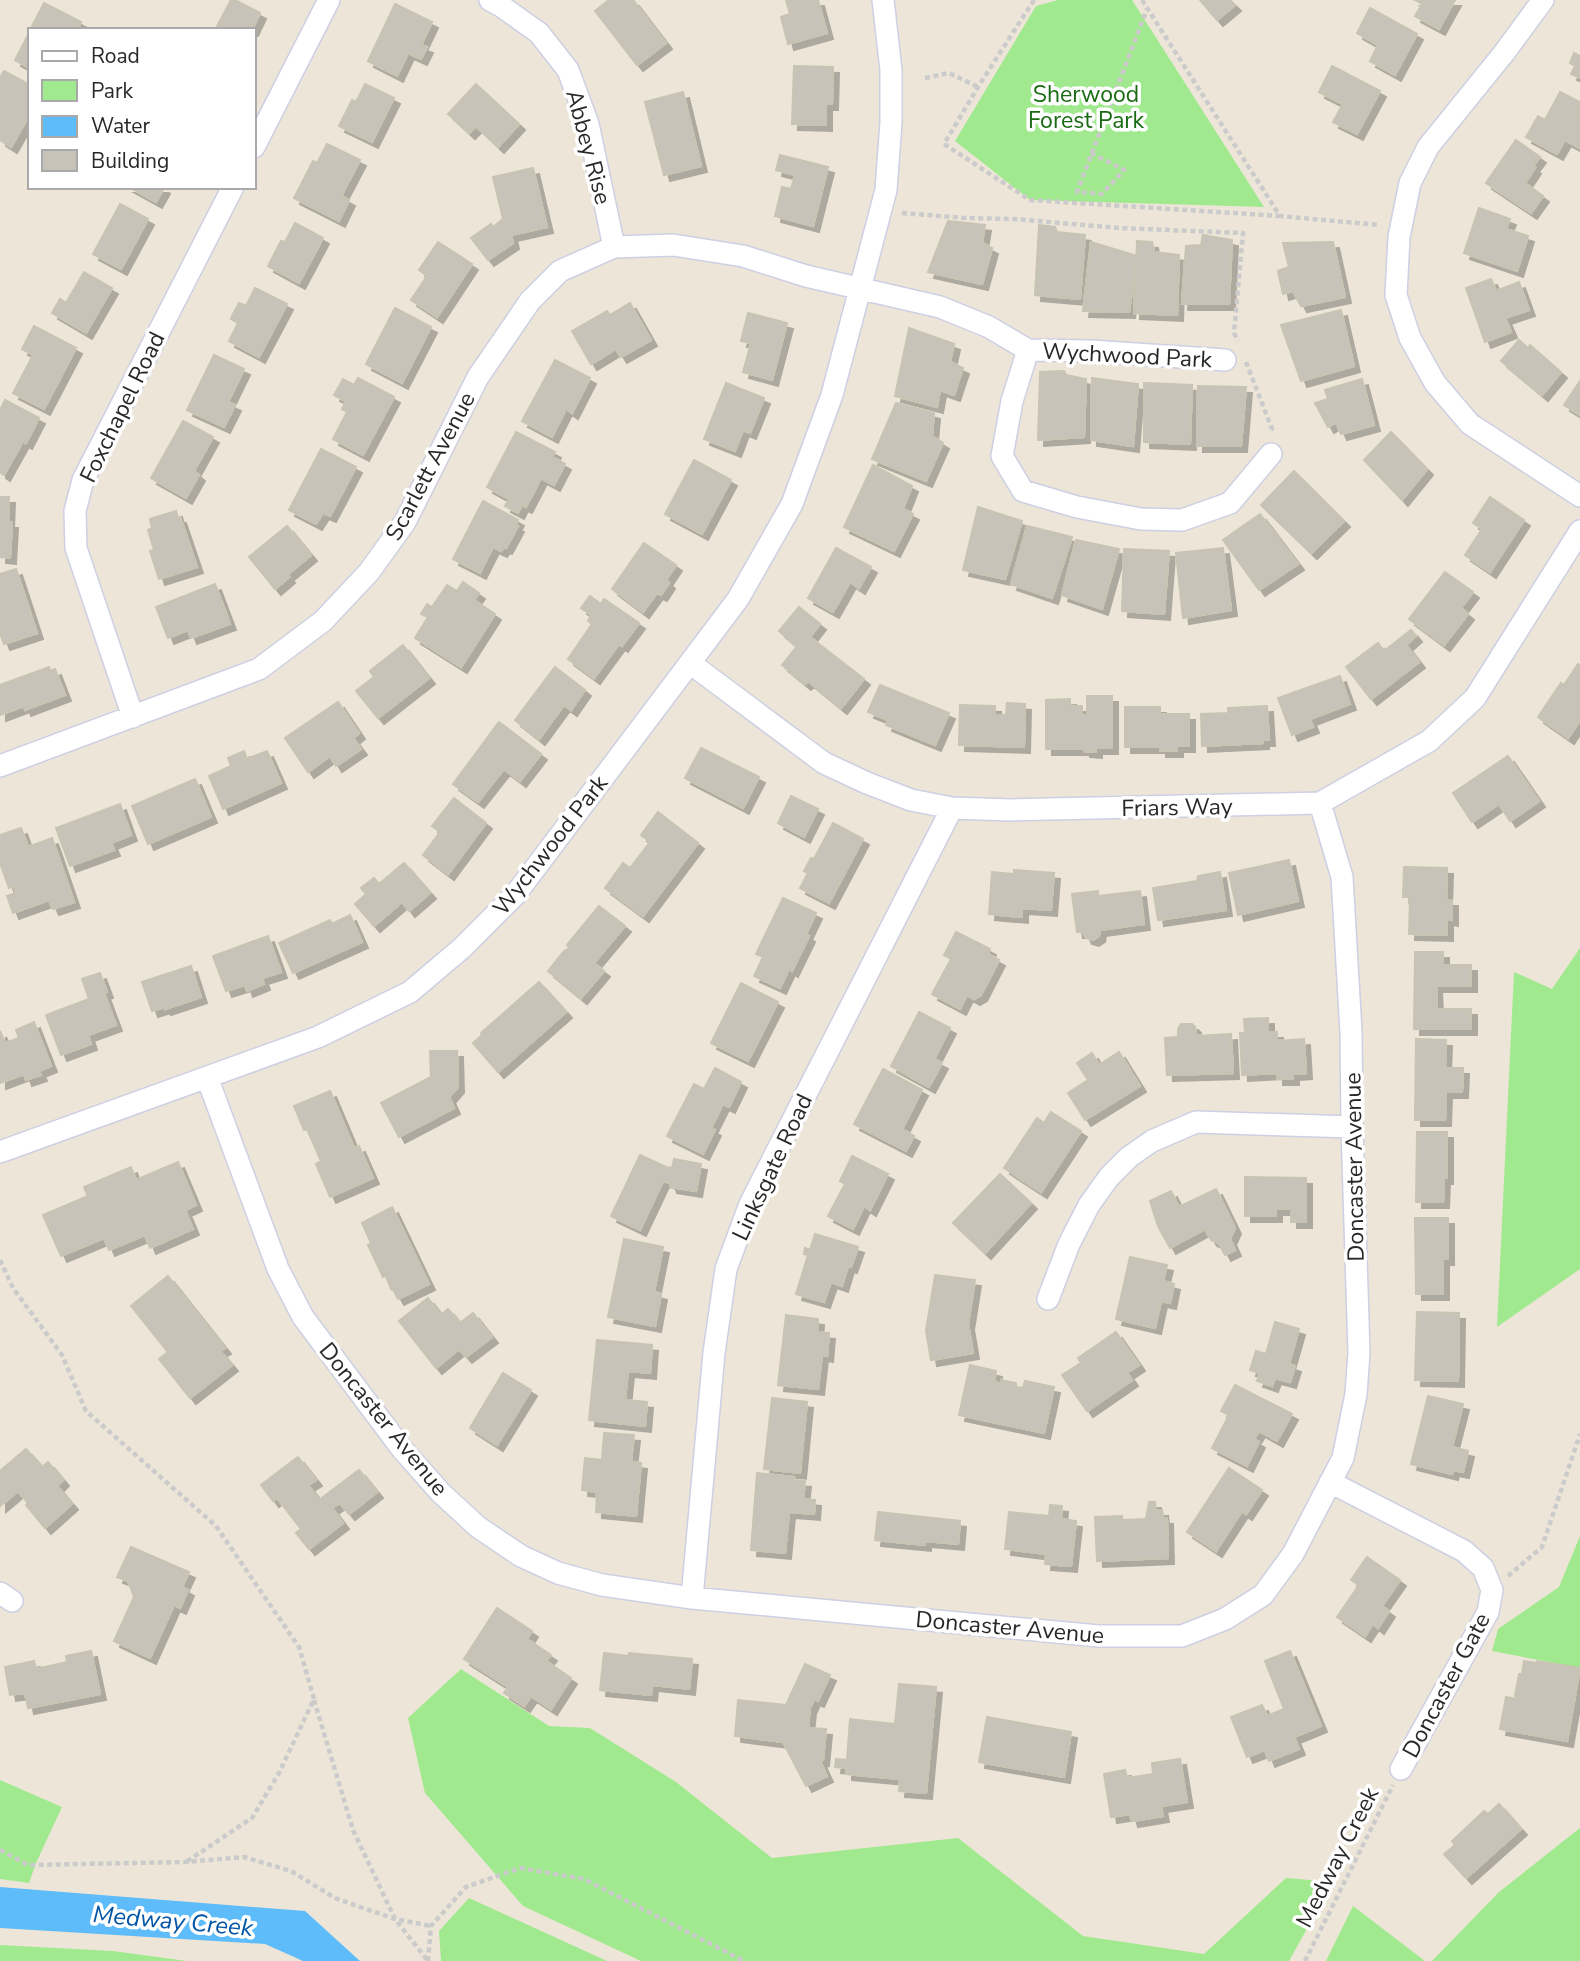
<svg xmlns="http://www.w3.org/2000/svg" width="1580" height="1961" font-family="'Nunito Sans',sans-serif">
	<style>
		.green { fill: #a1e98e }
		.water { fill: #5fbcfa }
		.building { fill: #c7c3b8; stroke: #c8c3b2; stroke-width: 2; filter: url(#shadow) }
		.lines { fill: none; stroke-linecap: round; stroke-linejoin: round }
		.minor-casing { stroke: #cdcfe3; stroke-width: 24 }
		.path { stroke: #cbcbcb; stroke-width: 4.5; stroke-dasharray: 5 3.5; stroke-linecap: butt }
		.minor { stroke: #fff; stroke-width: 21 }
		.labels { text-anchor: middle; stroke-width: 7; stroke-linejoin: round; paint-order: stroke }
		.park-label { font-size: 23px; fill: #196b12; stroke: #fff }
		.street-label { font-size: 23px; fill: #282828; stroke: #fff }
		.water-label { font-size: 24px; font-style: italic; fill: #0056a5; stroke: #fff }
	</style>
	<defs>
		<filter id="shadow"><feDropShadow dx="6" dy="6" stdDeviation="0" flood-color="#0004"/></filter>
	</defs>
	<rect width="100%" height="100%" fill="#ede6d8"/>
	<path class="green" d="M1058,0H1132L1264,207L1030,200L955,141L1036,6Z
		M1580,948V1269L1497,1327L1514,972L1552,989Z
		M1580,1536V1668L1492,1651L1498,1629L1559,1587Z
		M461,1669L549,1726L590,1728L676,1782L772,1858L958,1838L1083,1936L1204,1954L1286,1878L1333,1882L1289,1961H641L523,1906L425,1793L408,1718Z
		M0,1780L62,1807L36,1863L29,1883L0,1879Z
		M1580,1828V1961H1432L1499,1892Z
		M469,1898L607,1961H441L439,1931Z
		M1353,1906L1425,1961H1326Z
		M0,1945L113,1951L187,1961H0Z"/>
	<path class="water" d="M0,1887L305,1911L360,1961H303L265,1944L0,1928Z"/>
	<path class="building" d="M231,0H235L260,13L252,30H215Z
		M609,0H633L666,43L637,65L595,11Z
		M786,0H818L827,33L788,44L781,17L790,14Z
		M1200,0H1230L1235,5L1217,20Z
		M1415,0H1455L1439,29L1415,16L1422,4Z
		M44,3L81,22L77,30H30Z
		M395,4L432,22L421,45L427,47L421,59L408,53L397,76L368,61Z
		M1370,8L1417,34L1395,75L1370,61L1378,45L1357,33Z
		M30,31V68L15,60Z
		M1574,53L1580,56V78L1571,74L1575,66L1570,63Z
		M794,66L833,67L832,104H826V125L792,124Z
		M1332,66L1380,91L1357,134L1333,122L1343,104L1319,92Z
		M4,71L30,85V114L11,147L0,140V78Z
		M365,84L394,98L372,142L339,126L352,100L356,102Z
		M476,84L519,124L498,147L476,126L469,133L448,114Z
		M683,92L701,166L664,175L645,102Z
		M1560,92L1580,102L1578,116L1580,117V148L1565,140L1557,154L1526,137L1538,116L1545,120Z
		M1516,140L1540,157L1533,166L1535,168L1525,183L1543,196L1531,213L1486,183Z
		M327,144L360,160L341,196L349,200L339,221L294,198L313,161L317,163Z
		M780,155L828,167L813,226L775,216L782,187L791,189L795,175L776,170Z
		M533,168L547,227L511,235L513,243L488,260L471,238L491,224L493,227L503,219L493,177Z
		M129,187H163L164,188L156,202Z
		M120,204L148,219L121,269L93,254Z
		M1479,208L1510,219L1506,229L1528,236L1517,271L1464,253Z
		M948,221L985,225L982,243L992,248L982,284L928,272Z
		M295,223L323,238L299,283L268,266L281,241L285,242Z
		M1039,225L1055,227L1057,232L1085,235L1080,299L1035,295Z
		M1203,235L1232,240L1229,304H1182L1186,246L1201,245Z
		M1137,241L1152,242L1154,252L1179,255L1177,315L1134,313Z
		M438,242L472,264L437,317L411,300L427,276L419,270Z
		M1091,242L1137,256L1129,312L1083,311Z
		M1333,242L1345,297L1301,306L1293,291L1283,294L1278,271L1289,267L1283,243Z
		M84,272L112,288L86,333L52,313L60,299L66,303Z
		M1491,279L1496,291L1519,282L1529,310L1505,318L1511,332L1485,342L1466,288Z
		M255,288L287,304L259,357L229,341L238,323L231,319L232,316L239,303L246,306Z
		M630,303L651,340L621,357L616,349L591,364L572,331L607,311L610,315Z
		M395,308L431,327L402,383L366,364Z
		M1341,310L1354,366L1301,381L1281,325Z
		M748,313L787,323L772,380L743,372L751,343L741,341Z
		M34,326L76,348L44,409L13,393L32,357V354L22,349Z
		M909,328L954,344L950,362L963,368L954,395L940,390L937,407L895,396Z
		M1519,340L1528,348L1530,345L1561,372L1542,395L1501,361Z
		M214,355L244,369L228,402L235,405L224,427L187,410Z
		M555,360L590,378L572,413L566,409L552,437L522,421Z
		M1064,371L1066,375L1086,379L1084,437L1038,440L1040,372Z
		M358,378L394,397L363,455L333,439L347,412L342,409L346,401L334,395L343,379L354,385Z
		M1092,378L1138,384L1133,446L1091,440Z
		M1362,379L1374,425L1341,434L1336,422L1328,427L1315,403L1328,399L1325,390Z
		M1580,381V415L1564,405Z
		M726,383L764,398L750,433L743,430L735,451L704,439Z
		M1144,383L1192,385L1190,444L1144,442Z
		M1198,386L1246,387L1241,446H1197Z
		M5,400L39,418L26,443L23,441L4,475L0,472V410Z
		M896,403L934,413L932,436L943,443L926,481L872,459Z
		M183,421L213,437L194,471L199,475L186,498L151,478Z
		M516,432L555,452L552,457L565,464L554,485L541,478L526,507L522,505L518,513L505,506L509,499L487,487Z
		M1391,432L1427,469L1402,500L1364,460Z
		M321,449L356,467L330,516L323,513L316,524L289,510Z
		M694,460L731,480L702,534L665,514Z
		M873,465L912,486L903,509L913,514L894,551L844,527Z
		M1294,471L1344,521L1311,553L1261,505Z
		M0,497H9L8,522H12L10,558L0,557Z
		M1490,497L1524,520L1490,572L1465,555L1482,529L1473,523Z
		M483,501L518,520L515,525L518,526L506,548L504,547L501,551L493,547L480,573L453,559Z
		M978,507L1022,521L1005,579L963,570Z
		M176,511L178,518L180,517L197,567L159,579L150,551L154,550L148,530L152,528L150,519Z
		M1260,514L1298,564L1259,590L1223,540Z
		M287,526L311,555L287,575L289,577L275,589L249,557Z
		M1027,526L1072,537L1052,598L1011,584Z
		M1076,540L1119,549L1102,609L1062,595Z
		M644,543L676,565L666,580L669,583L661,595L657,593L643,612L612,589Z
		M836,548L871,567L859,588L850,582L833,612L808,598Z
		M1223,548L1231,610L1183,618L1176,553Z
		M1124,549L1169,551L1164,614L1122,611Z
		M16,569L37,633L4,644L0,633V574Z
		M1445,572L1473,592L1461,608L1468,614L1444,645L1409,619Z
		M463,582L479,593L474,600L495,614L461,667L415,638L428,617L421,614L427,604L432,607L447,585L457,591Z
		M215,584L230,624L191,638L188,630L168,638L156,607Z
		M590,596L601,604L604,599L639,623L622,646L619,644L594,678L568,659L592,624L588,621L591,615L581,608Z
		M799,607L820,624L810,637L864,679L841,708L808,681L805,684L782,665L797,646L779,631Z
		M1411,630L1416,636L1406,645L1419,662L1371,699L1346,667L1378,643L1384,651Z
		M403,645L429,678L378,718L356,691L374,677L370,671Z
		M1578,664L1580,665V720L1568,738L1538,717L1561,683L1564,685Z
		M49,667L50,671L55,669L65,695L25,710L24,706L0,715V685Z
		M555,667L585,690L571,710L564,705L539,739L515,720Z
		M1340,676L1350,704L1310,719L1313,727L1292,735L1278,698Z
		M880,685L949,713L935,745L886,725L888,720L868,712Z
		M1087,696H1112V748H1096V752L1084,751V749H1046V700L1070,699V706H1082V715H1087Z
		M338,702L359,733L353,738L361,749L336,766L330,756L308,772L285,738Z
		M1007,703L1025,704L1024,747L959,745L960,705L995,706V715H1006Z
		M1267,706L1269,740H1263V743L1202,746L1201,714L1228,713V708Z
		M1125,707H1160V714H1189V746H1177V751H1160V747H1125Z
		M499,722L541,754L520,781L504,769L478,802L453,784Z
		M701,748L759,777L743,808L685,778Z
		M244,751L247,759L267,751L281,783L223,809L209,776L231,766L228,758Z
		M1508,756L1539,801L1510,821L1499,804L1472,822L1453,793Z
		M195,779L211,817L148,844L132,806Z
		M791,796L818,809L804,837L778,823Z
		M454,798L486,823L448,874L423,855L440,832L432,826Z
		M120,804L131,835L111,843L114,850L70,866L56,828Z
		M658,812L698,843L643,916L605,888L623,863L630,868L650,842L641,835Z
		M833,823L863,839L829,903L800,888L808,873L804,871L811,858L814,859Z
		M21,828L28,847L52,838L74,902L53,909L49,900L13,913L7,896L16,893L14,886L9,888L0,863V835Z
		M1289,860L1298,901L1238,915L1229,873Z
		M404,863L430,893L409,911L402,902L374,926L355,904L366,894L361,888L374,878L379,884Z
		M1404,867L1447,868L1446,900H1452V920L1447,919V935L1409,934L1410,897H1403Z
		M1014,870L1054,873L1051,910L1022,908V917L989,914L992,872L1014,874Z
		M1220,872L1226,910L1158,920L1153,888L1197,881L1198,876Z
		M1098,891V896L1140,891L1144,924L1100,930L1099,936L1093,940L1086,938L1083,932H1077L1072,894Z
		M783,898L816,913L806,934L809,936L792,971L789,969L780,988L754,976L763,957L756,954Z
		M599,906L625,926L594,963L604,971L581,998L548,971L564,951L570,948L567,945Z
		M350,915L362,942L293,973L279,943L330,920L332,924Z
		M956,932L990,949L988,954L999,960L981,995L974,999L967,995L960,1009L932,994L951,959L944,955Z
		M268,936L281,972L262,978L264,984L247,991L245,985L226,991L213,956Z
		M1415,952H1443V965H1471V986H1436L1437,1009H1471V1029H1414Z
		M191,966L201,997L165,1009V1007L152,1011L142,982Z
		M100,973L107,992L104,993L116,1025L88,1035L91,1044L61,1055L46,1015L89,999L82,979Z
		M539,982L566,1012L498,1072L473,1043L482,1035L481,1033Z
		M741,983L778,1002L748,1061L711,1043Z
		M919,1012L950,1028L934,1059L942,1063L929,1087L891,1066Z
		M1268,1018V1032H1277V1041L1304,1039L1306,1073L1293,1074V1079H1277V1073L1242,1075L1240,1033H1245L1244,1019Z
		M34,1022L51,1066L39,1071L41,1075L26,1080L24,1074L0,1083V1031L5,1043L19,1038L16,1030Z
		M1181,1024H1192L1195,1027L1196,1036L1231,1034L1233,1073L1167,1075L1165,1038L1178,1037V1029Z
		M1416,1039L1446,1040L1445,1068H1463L1462,1092H1446L1445,1120H1415Z
		M430,1051H457L458,1087L449,1097L454,1108L399,1137L381,1103L431,1077Z
		M1119,1052L1140,1086L1085,1120L1068,1093L1088,1080L1077,1063L1092,1053L1099,1065Z
		M715,1068L741,1082L729,1107L723,1104L711,1128L715,1130L703,1154L667,1136L694,1084L704,1089Z
		M883,1069L922,1090L902,1129L914,1136L906,1151L854,1124Z
		M330,1091L354,1148L359,1146L373,1178L330,1197L316,1164L321,1161L307,1129L304,1130L294,1106Z
		M1051,1112L1081,1131L1041,1192L1004,1168L1037,1118L1044,1123Z
		M1417,1132H1447V1178H1444L1443,1202H1416Z
		M640,1155L666,1167L672,1168L674,1159L701,1164L696,1191L671,1187L670,1183L663,1181L640,1230L611,1216Z
		M852,1156L888,1174L870,1210L864,1206L853,1229L828,1216L845,1184L840,1181Z
		M178,1162L196,1205L185,1210L193,1229L150,1248L145,1235L109,1250L104,1238L61,1256L43,1215L88,1196L84,1187L131,1167L136,1180Z
		M1000,1174L1031,1203L985,1253L953,1223Z
		M1245,1177L1306,1178V1222H1291V1209H1276V1216H1245Z
		M1216,1189L1235,1228L1230,1239L1235,1250L1225,1255L1219,1243L1211,1240L1205,1229L1170,1248L1158,1226L1150,1201L1171,1191L1179,1207Z
		M392,1207L429,1284L398,1299L394,1291L391,1289L386,1275L383,1277L368,1245L371,1243L362,1223Z
		M1415,1218H1448V1259H1443V1294H1416Z
		M815,1234L858,1247L851,1267L848,1266L842,1286L831,1282L824,1302L796,1294L808,1255L804,1254L805,1248L810,1250Z
		M624,1239L663,1247L654,1292L661,1294L655,1326L608,1317Z
		M1130,1257L1167,1265L1163,1281L1174,1284L1170,1303L1161,1301L1155,1328L1116,1319Z
		M935,1275L975,1280L968,1324L973,1353L931,1360L926,1331Z
		M168,1276L225,1348L220,1351L232,1365L190,1398L159,1359L168,1352L131,1306Z
		M428,1298L441,1315L448,1309L460,1323L473,1313L492,1337L466,1357L459,1349L436,1368L399,1321Z
		M1417,1312L1459,1313L1458,1381L1415,1380Z
		M786,1315L818,1319L817,1332L829,1333L827,1356L822,1355L818,1389L778,1385Z
		M1275,1322L1299,1329L1289,1364L1295,1366L1290,1382L1275,1378L1272,1386L1257,1381L1260,1373L1250,1370L1256,1351L1266,1354Z
		M1116,1332L1139,1365L1127,1373L1132,1380L1087,1411L1062,1375L1081,1363L1078,1358Z
		M597,1340L652,1345L650,1373L628,1371L625,1400L647,1402L645,1426L589,1420Z
		M970,1365L996,1371L994,1382L1001,1384V1380L1016,1383V1387L1023,1388L1025,1381L1054,1387L1044,1433L959,1415Z
		M503,1373L531,1390L497,1445L470,1428Z
		M1235,1385L1292,1414L1277,1441L1259,1431L1254,1439L1259,1442L1247,1466L1212,1448L1229,1415L1221,1411Z
		M1428,1396L1463,1404L1452,1447L1468,1451L1463,1472L1453,1470L1452,1474L1411,1464Z
		M772,1398L807,1402L800,1473L764,1469Z
		M604,1433L634,1435L631,1462L641,1463L636,1516L596,1512L597,1492L582,1490L585,1458L602,1460Z
		M26,1449L42,1467L48,1462L63,1480L57,1486L72,1504L45,1528L26,1505L28,1503L18,1491L0,1506V1471Z
		M298,1457L316,1480L308,1485L319,1500L359,1470L377,1492L349,1514L340,1503L332,1508L343,1523L309,1549L296,1533L301,1529L277,1498L273,1501L261,1485Z
		M1229,1468L1262,1490L1246,1514L1242,1511L1216,1551L1187,1532Z
		M757,1473L794,1477L793,1480L805,1481L803,1499L815,1500L814,1514L789,1512L785,1553L751,1550Z
		M1149,1502H1155L1156,1510H1162L1163,1518H1167L1168,1558L1097,1561L1095,1517L1122,1516V1520L1146,1519Z
		M1050,1505L1062,1506L1061,1519L1076,1521L1071,1566L1045,1564L1046,1554L1005,1549L1009,1512L1049,1516Z
		M878,1512L960,1521L958,1544L925,1541V1545L875,1540Z
		M131,1547L189,1572L182,1587L188,1590L180,1608L174,1605L150,1658L114,1641L134,1597L128,1581L117,1577Z
		M1367,1557L1400,1580L1382,1606L1389,1611L1378,1628L1373,1624L1365,1636L1337,1617L1359,1585L1351,1580Z
		M497,1608L532,1631L527,1639L551,1655L546,1661L571,1678L551,1709L531,1696L524,1706L504,1693L508,1687L464,1659Z
		M91,1651L100,1694L28,1708L25,1693L10,1695L5,1667L34,1661L36,1669L67,1662L66,1656Z
		M1290,1651L1321,1726L1294,1737L1299,1749L1269,1761L1265,1750L1247,1757L1231,1717L1262,1705L1267,1716L1284,1709L1265,1661Z
		M604,1653L629,1656V1653L692,1659L689,1689L652,1685L651,1695L600,1690Z
		M1524,1661L1536,1663L1537,1661L1580,1668L1567,1741L1500,1729L1506,1697L1517,1699V1696H1515L1519,1674H1522Z
		M805,1664L830,1675L818,1701L814,1699L810,1708L808,1728L826,1729L823,1760L820,1761L827,1776L806,1786L783,1742L735,1736L738,1700L786,1705Z
		M899,1684L936,1687L926,1793L899,1791L900,1779L846,1774V1768L835,1767L836,1759L847,1760L850,1719L895,1724Z
		M987,1717L1071,1732L1064,1777L979,1762Z
		M1180,1759L1187,1802L1161,1806L1163,1816L1132,1821L1130,1814L1111,1817L1104,1774L1125,1770L1127,1778L1153,1774L1152,1763Z
		M1499,1804L1521,1829L1466,1878L1444,1854L1455,1845L1452,1841L1484,1811L1488,1814Z"/>
	<g class="lines">
		<defs>
			<path id="minor" d="M490,0L501,6L539,33L568,70L588,124L614,247
				M1543,0L1504,53L1428,147L1410,183L1399,237L1396,295L1410,338L1435,383L1470,424L1580,496
				M254,147L329,0
				M1028,350L1091,351L1225,360
				M690,663L824,763L867,783L911,800L952,808L1010,810L1320,803L1429,741L1475,698L1580,531
				M133,717L76,548L75,511L83,480L233,187
				M0,766L259,669L323,621L369,572L405,522L478,377L530,301L560,271L614,247L673,245L743,256L806,276L940,307L989,327L1028,350L1012,401L1002,456L1023,491L1077,507L1141,519L1182,520L1230,503L1271,454
				M207,1077L278,1269L303,1317L402,1449L441,1493L478,1527L521,1556L558,1573L602,1585L692,1598L1099,1636H1182L1225,1619L1263,1595L1293,1554L1343,1458L1356,1394L1359,1353L1352,1127L1351,1032L1342,877L1320,803
				M0,1152L318,1037L410,992L462,948L515,895L738,599L792,504L832,395L886,190L891,122V70L883,0
				M1048,1299L1069,1244L1089,1205L1109,1177L1129,1157L1152,1141L1196,1122L1352,1127
				M1330,1482L1464,1551L1483,1568L1492,1590L1488,1612L1401,1769
				M0,1593L12,1601
				M692,1598L714,1353L726,1269L750,1204L952,808"/>
		</defs>
		<use href="#minor" class="minor-casing"/>
		<path class="path" d="M1034,0L978,87L944,144L1030,200L1280,216
			M1142,0L1280,216L1379,225
			M925,78L949,73L978,87
			M1091,153L1124,170L1102,194L1077,192L1147,9
			M902,213L964,218L1014,219L1119,228L1243,233L1234,333L1238,341
			M1246,362L1272,429L1269,432
			M0,1260L13,1288L62,1355L86,1411L216,1526L299,1647L314,1699L279,1773L252,1818L186,1862
			M1508,1576L1542,1547L1580,1434
			M314,1700L353,1830L395,1919L428,1961
			M0,1850L28,1865L186,1862L244,1857L291,1871L335,1898L363,1908L395,1919L431,1926
			M428,1961L431,1926L466,1887L520,1868L584,1879L744,1961
			M1305,1961L1393,1785"/>
		<use href="#minor" class="minor"/>
	</g>
	<g class="labels">
		<g class="park-label">
			<text x="1086" y="102">Sherwood<tspan x="1086" dy="26">Forest Park</tspan></text>
		</g>
		<g class="street-label">
			<text transform="translate(589 147) rotate(75)" y="8">Abbey Rise</text>
			<text transform="translate(1127 355) rotate(3)" y="8">Wychwood Park</text>
			<text transform="translate(122 407) rotate(-64)" y="8">Foxchapel Road</text>
			<text transform="translate(430 466) rotate(-62)" y="8">Scarlett Avenue</text>
			<text transform="translate(1177 807) rotate(-1)" y="8">Friars Way</text>
			<text transform="translate(550 845) rotate(-52)" y="8">Wychwood Park</text>
			<text transform="translate(772 1167) rotate(-65)" y="8">Linksgate Road</text>
			<text transform="translate(1354 1167) rotate(-91)" y="8">Doncaster Avenue</text>
			<text transform="translate(384 1419) rotate(51)" y="8">Doncaster Avenue</text>
			<text transform="translate(1010 1627) rotate(5)" y="8">Doncaster Avenue</text>
			<text transform="translate(1446 1685) rotate(-62)" y="8">Doncaster Gate</text>
			<text transform="translate(1337 1857) rotate(-63)" y="8">Medway Creek</text>
		</g>
		<g class="water-label">
			<text transform="translate(173 1921) rotate(5)" y="8">Medway Creek</text>
		</g>
	</g>
	<rect x="28" y="28" width="228" height="161" fill="#ffffff" stroke="#a9a9a9" stroke-width="2"/>
	<rect x="42" y="51" width="35" height="10" fill="#ffffff" stroke="#a9a9a9" stroke-width="2"/>
	<text x="91" y="63" font-size="21" fill="#282828">Road</text>
	<rect x="42" y="80" width="35" height="21" fill="#a1e98e" stroke="#a9a9a9" stroke-width="2"/>
	<text x="91" y="98" font-size="21" fill="#282828">Park</text>
	<rect x="42" y="116" width="35" height="21" fill="#5fbcfa" stroke="#a9a9a9" stroke-width="2"/>
	<text x="91" y="133" font-size="21" fill="#282828">Water</text>
	<rect x="42" y="150" width="35" height="21" fill="#c7c3b8" stroke="#a9a9a9" stroke-width="2"/>
	<text x="91" y="168" font-size="21" fill="#282828">Building</text>
</svg>
